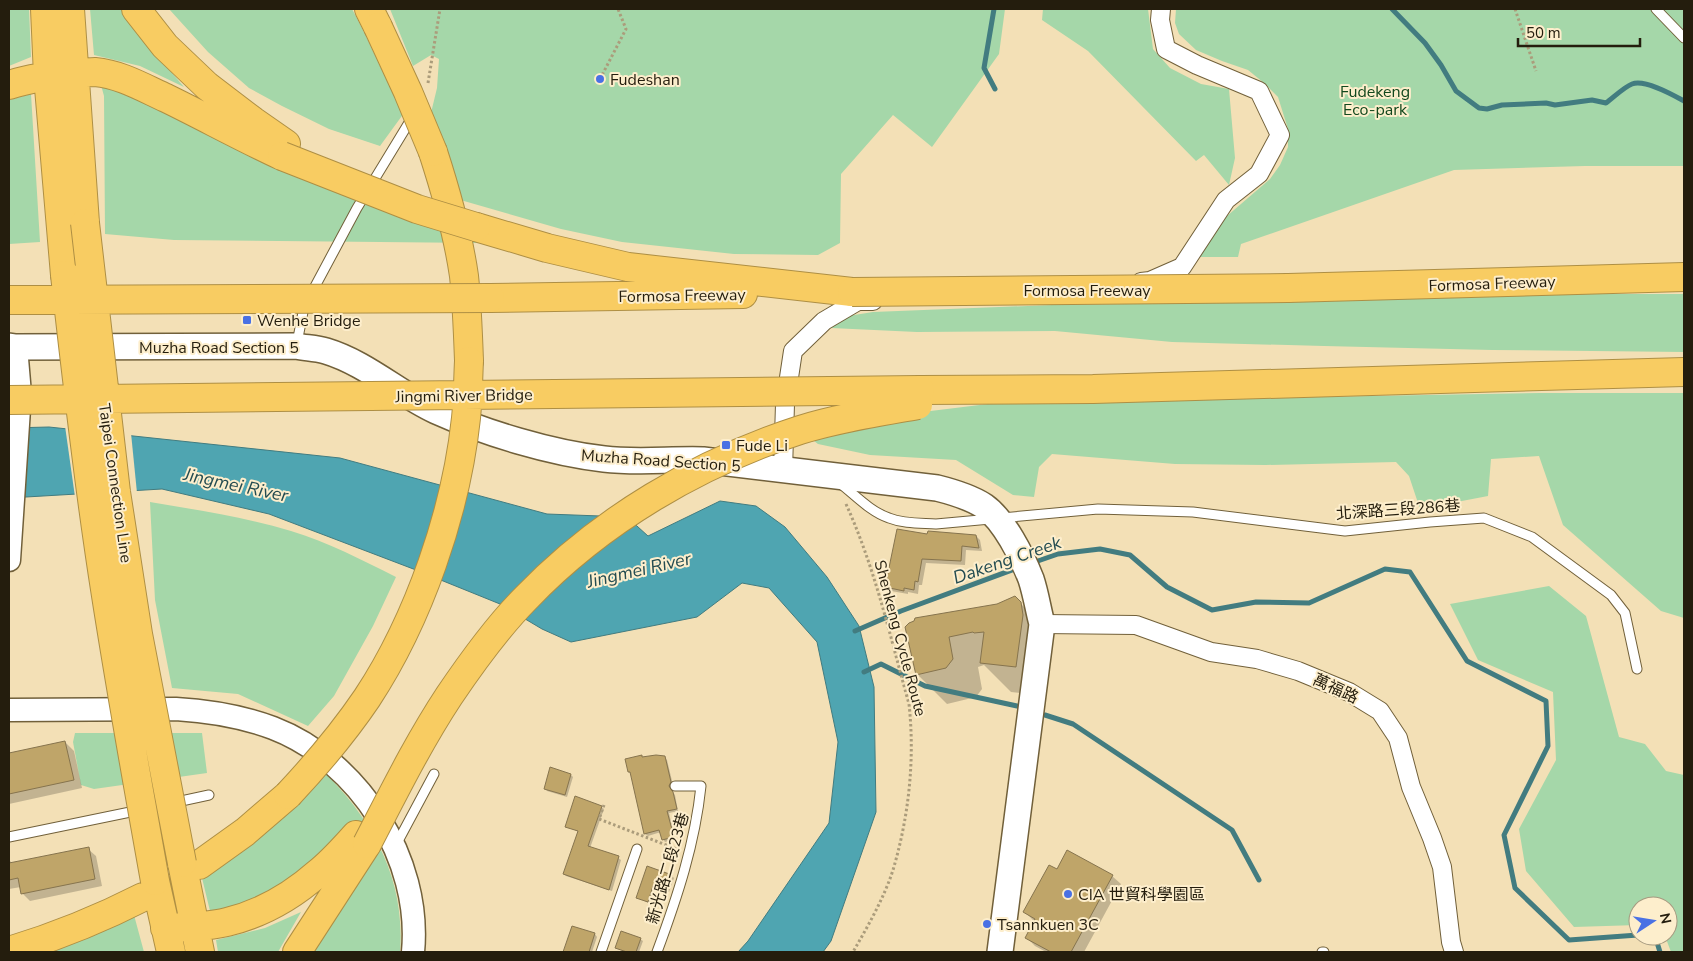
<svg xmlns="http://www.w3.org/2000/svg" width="1693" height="961" font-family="'Nunito Sans','Noto Sans TC',sans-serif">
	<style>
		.green { fill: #a5d7a9 }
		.water { fill: #4fa5b1; stroke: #427c80 }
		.pier { fill: #f3e0b6 }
		.shadow { fill: #0003 }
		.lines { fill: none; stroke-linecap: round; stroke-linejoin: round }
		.stream { stroke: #427c80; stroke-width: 5 }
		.building { fill: #bfa569; stroke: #86744e }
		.service-casing { stroke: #71603a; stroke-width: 11 }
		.minor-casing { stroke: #71603a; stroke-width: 20 }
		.tertiary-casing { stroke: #71603a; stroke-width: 25 }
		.secondary-casing { stroke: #71603a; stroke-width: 28 }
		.motorway-casing { stroke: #ae8f44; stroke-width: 30 }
		.path { stroke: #ab9c7b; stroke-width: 3; stroke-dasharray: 2.5 2.5; stroke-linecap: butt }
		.service { stroke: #fff; stroke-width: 9 }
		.minor { stroke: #fff; stroke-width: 18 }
		.tertiary { stroke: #fff; stroke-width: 22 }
		.secondary { stroke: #fff; stroke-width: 25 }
		.motorway { stroke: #f8cc62; stroke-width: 28 }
		.motorway-bridge-casing { stroke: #ae8f44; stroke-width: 30; stroke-linecap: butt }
		.motorway-bridge { stroke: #f8cc62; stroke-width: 28 }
		.poi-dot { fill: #4a71e4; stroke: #fdeecc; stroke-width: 2 }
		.labels { text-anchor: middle; stroke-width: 4; stroke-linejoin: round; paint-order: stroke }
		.poi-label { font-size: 16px; fill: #241d0d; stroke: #fdeecc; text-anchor: start }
		.park-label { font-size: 16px; fill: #12481d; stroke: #fdeecc }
		.street-label { font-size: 16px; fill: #241d0d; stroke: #fdeecc }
		.water-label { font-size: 18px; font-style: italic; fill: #244c51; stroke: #fdeecc }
	</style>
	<rect width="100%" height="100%" fill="#f3e0b6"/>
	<path class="green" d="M9,9H29L31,57L9,66Z
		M90,9H124L144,40L184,87L140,66L94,55Z
		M169,9H352C371,43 384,79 404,113L380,146L329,129L282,106L249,88L208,52Z
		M390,9H1005L999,54L932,147L893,115L841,174L840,243L818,255L734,254L622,242L561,229L457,199L430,117L437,88L439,59L431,55L413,66Z
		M1043,9H1148L1153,49L1170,68L1201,84L1229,89L1235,158L1229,185L1204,155L1196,161L1088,51L1042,20Z
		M1176,9H1684V166H1585L1454,170L1241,244L1238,257H1197L1227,216L1270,179L1280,165L1288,147V129L1278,97L1264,83L1248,70L1222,61L1196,50L1179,34L1175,23Z
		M101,85L128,89L424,225L480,243L174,240L105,234L104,96Z
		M31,94L40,242L9,244V100Z
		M1490,294H1684V352L1492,350L1324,346L1172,342L1055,331L917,332L831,328L848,316L873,312L1052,305L1338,301Z
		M1540,393H1684V618L1661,611L1563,525L1539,456L1491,459L1488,496L1420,509L1409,476L1396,462L1266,465L1175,464L1052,454L1039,467L1034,497L1013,495L956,460L870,455L818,444L809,437L906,414L996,403L1108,398L1196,399Z
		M150,502C197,510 245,517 291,531C328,542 362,560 396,577L373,626L334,696L308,726L238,694L172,688L155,600Z
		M1549,586L1586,616L1619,737L1645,744L1666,771L1684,775V952H1671L1665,936H1668V906H1638V925L1574,927L1526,871L1519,829L1556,760L1553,692L1478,660L1450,604Z
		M75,733H202L207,773L94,789L81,785L73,742Z
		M321,769C372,818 406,879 400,952H311L375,852L321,857L259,900L214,913L210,911L202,878L241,849Z
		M301,912L278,952H218L216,940L265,928Z
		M134,915L144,952H41Z"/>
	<path class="water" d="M49,427L340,458L547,514L627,517L648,536L720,501L756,506L785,527L827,577L859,626L874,687L876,812L831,941L823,952H738L748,941L829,823L838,742L817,642L769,588L742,583L697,617L571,642L542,629L500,604L416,570L269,514L162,489L9,498V428Z"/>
	<path class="pier" d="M65,426L131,433L137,493L75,497Z"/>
	<path class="shadow" d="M928,536H976L980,540L982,551L966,550L965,565L926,563L922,585H919L918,594L908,592V594L891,591L887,587Z
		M1015,598L1050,633L1052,653L1045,696L1011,692L984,665L978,667L982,689L976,697L947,704L917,674L907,627L997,605Z
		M65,742L74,751L82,788L9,804V754Z
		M641,756L644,758L664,757L667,760L673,785L671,790L675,795L678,811L669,813L675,839L665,842L663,839L661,832L648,836L645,834L631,774L629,772Z
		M571,775L573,777L567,797L547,791L545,788Z
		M601,807L604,809L590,848L618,858L621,860L612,891L566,876L564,874L579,832L566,826Z
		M88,849L96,856L102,886L30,901L22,893L21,887L9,889V860L13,864Z
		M648,867L672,876L674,878L669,892L656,888L650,904L637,897Z
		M1058,871L1112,876L1121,884L1084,952H1046L1035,946L1027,938L1035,922L1025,912Z
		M573,927L595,934L597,937L592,952H565Z
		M640,939L643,941L639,952H624L616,948Z"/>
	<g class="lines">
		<path class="stream" d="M994,9L984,68L995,89
			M1392,9L1425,43L1441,65L1456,91L1479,108L1487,109L1502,105L1546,103L1555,105L1592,100L1606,103C1613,98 1624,87 1632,84C1645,79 1673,95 1684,101
			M1032,563L1058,554L1100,549L1130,555L1167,587L1212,610L1256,602L1309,603L1385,569L1410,572L1467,661L1546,701L1548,746L1504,835L1515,888L1569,940L1638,935
			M855,631L901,611L1020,567
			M864,672L881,664L925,686L1017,706
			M1045,715L1073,724L1232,830L1259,880
			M1655,936L1660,952"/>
	</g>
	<path class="building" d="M897,529L927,534L928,531L976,535L979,548L962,546L961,561L922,559L918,582L915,581L914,590L904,588V591L885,587Z
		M1015,596L1021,602L1023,615L1016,667L980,663L984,632L974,633L973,632L949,637L953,659L946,668L916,675L905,627L909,623L914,621L915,618L997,604Z
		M65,741L74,780L9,794V753Z
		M642,755V757L656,755L665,756L671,782L669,786L673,792L677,809L667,811L674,837L662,840L659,830L644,834L630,772H628L625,759Z
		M550,767L571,774L565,795L544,789Z
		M575,796L602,806L588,846L619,856L609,890L563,874L578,831L565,827Z
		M89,847L95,879L21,894L18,878L9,880V863Z
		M1067,850L1113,875L1071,952H1051L1025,938L1035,919L1023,912L1049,865L1057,869Z
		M647,866L672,875L667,890L653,886L648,902L636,898Z
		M572,926L595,933L589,952H563Z
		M621,931L641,938L636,952H627L615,948Z"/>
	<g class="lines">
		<defs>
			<path id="service" d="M1656,9L1684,38
				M297,343L304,307L357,208L413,116
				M841,484C856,496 871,512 889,518C904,524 921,523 936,524L1098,509L1193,512L1345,531L1430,522L1484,518L1532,537L1611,595L1625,613L1637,669
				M172,803L209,795
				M9,837L140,810
				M396,845L434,774
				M601,952L637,849
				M657,952C677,898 695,844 701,786H675
				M1322,952H1324"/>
			<path id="minor" d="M1141,282L1150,281L1182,267L1226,200L1259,174L1280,135L1259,91L1197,65L1166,49L1160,20L1161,9
				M783,470L785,404L793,351L824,321L858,301H873
				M1042,624L1136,625L1211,652L1257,659L1298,671L1349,692L1380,711L1398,738L1411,787L1432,838L1442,867L1451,942L1454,952"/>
			<path id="tertiary" d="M9,560L20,394L16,347
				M9,710L176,709C209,711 241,716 273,728C359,761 422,859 413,952"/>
			<path id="secondary" d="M9,346L16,347L296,346C306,348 316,348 326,351C366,363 399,394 436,411C485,433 551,453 604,459C636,463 670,459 703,460L937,488C953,492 970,497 984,506C1004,520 1022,556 1031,579C1036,594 1038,609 1042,624L1000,952"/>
			<path id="motorway" d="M45,9L48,76L65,275
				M70,9L85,223
				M136,9L165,46L207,86L253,121L286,144
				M369,9L378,27
				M9,85C30,78 51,76 72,74C80,73 88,72 95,72C120,74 144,88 166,98C205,117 243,138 282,156
				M433,152C446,192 458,234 464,276C467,304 468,333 469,361
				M476,227L547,248L628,267L852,292
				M1288,288L1684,277
				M490,298L743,294
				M920,390L1093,389L1684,372
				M182,863L200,952
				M199,865L245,832L288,795
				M155,881L171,952
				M165,928C186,927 207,927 227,922C260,914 292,896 318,873C332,862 344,848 356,835
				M9,951C55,937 100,919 143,897
				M297,952L367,844"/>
		</defs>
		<use href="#service" class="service-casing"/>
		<use href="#minor" class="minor-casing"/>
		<use href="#tertiary" class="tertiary-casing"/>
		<use href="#secondary" class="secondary-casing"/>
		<use href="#motorway" class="motorway-casing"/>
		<path class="path" d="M1515,9L1536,71
			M600,79L626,29L618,9
			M428,83L440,9
			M846,504C875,568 890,636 909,704C915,759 909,816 893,870C884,898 868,926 853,952
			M604,805L599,819L679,850"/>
		<use href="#service" class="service"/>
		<use href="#minor" class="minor"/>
		<use href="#tertiary" class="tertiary"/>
		<use href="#secondary" class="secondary"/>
		<use href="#motorway" class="motorway"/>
		<defs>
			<path id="motorway-bridge" d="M378,27L408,92L433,152
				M282,156L417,209L476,227
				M85,223L116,492L138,634L182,863
				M65,275C75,364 85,453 98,542C114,655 135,768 155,881
				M852,292L1288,288
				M9,300L490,298
				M9,400L920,390
				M288,795C317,764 344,732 367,698C419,619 456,512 466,418C468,399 468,380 469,361
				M367,844C393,794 418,743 449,696C472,662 497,627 526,598C601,520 698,463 800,430C839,418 879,412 918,405"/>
		</defs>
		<use href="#motorway-bridge" class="motorway-bridge-casing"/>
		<use href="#motorway-bridge" class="motorway-bridge"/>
	</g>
	<g class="poi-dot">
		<circle cx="600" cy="79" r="5"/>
		<rect x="242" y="315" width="10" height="10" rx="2.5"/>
		<rect x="721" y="440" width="10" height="10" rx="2.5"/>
		<circle cx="1068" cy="894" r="5"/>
		<circle cx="987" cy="924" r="5"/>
	</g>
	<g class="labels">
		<g class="poi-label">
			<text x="610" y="85">Fudeshan</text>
			<text x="257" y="326">Wenhe Bridge</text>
			<text x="736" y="451">Fude Li</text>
			<text x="1078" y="900">CIA 世貿科學園區</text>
			<text x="997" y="930">Tsannkuen 3C</text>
		</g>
		<g class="park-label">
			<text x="1375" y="97">Fudekeng<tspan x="1375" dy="18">Eco-park</tspan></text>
		</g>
		<g class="street-label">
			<text transform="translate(1492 283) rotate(-2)" y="6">Formosa Freeway</text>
			<text x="1087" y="296">Formosa Freeway</text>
			<text transform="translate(682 295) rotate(-1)" y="6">Formosa Freeway</text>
			<text x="219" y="353">Muzha Road Section 5</text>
			<text transform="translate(464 395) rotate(-1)" y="6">Jingmi River Bridge</text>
			<text transform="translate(661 460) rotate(4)" y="6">Muzha Road Section 5</text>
			<text transform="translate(116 483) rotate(82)" y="6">Taipei Connection Line</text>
			<text transform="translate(1398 509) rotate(-4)" y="6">北深路三段286巷</text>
			<text transform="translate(901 638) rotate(75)" y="6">Shenkeng Cycle Route</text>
			<text transform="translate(1336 688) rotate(25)" y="6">萬福路</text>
			<text transform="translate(667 868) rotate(-74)" y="6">新光路二段23巷</text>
		</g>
		<g class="water-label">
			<text transform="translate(236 485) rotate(12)" y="6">Jingmei River</text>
			<text transform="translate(1007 560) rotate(-19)" y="6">Dakeng Creek</text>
			<text transform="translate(639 570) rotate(-13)" y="6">Jingmei River</text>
		</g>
	</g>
	<rect width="1693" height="961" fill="none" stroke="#241d0d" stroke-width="20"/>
	<g transform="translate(1653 921) rotate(78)"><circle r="24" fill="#fdeecc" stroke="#a69a80"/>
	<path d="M0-4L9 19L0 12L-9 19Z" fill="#4a71e4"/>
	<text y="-8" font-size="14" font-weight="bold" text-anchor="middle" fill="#241d0d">N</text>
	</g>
	<path d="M1518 38v8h122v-8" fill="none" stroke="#241d0d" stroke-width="2.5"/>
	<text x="1526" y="38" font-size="15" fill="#241d0d" stroke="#fdeecc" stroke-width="4" paint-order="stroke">50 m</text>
</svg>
